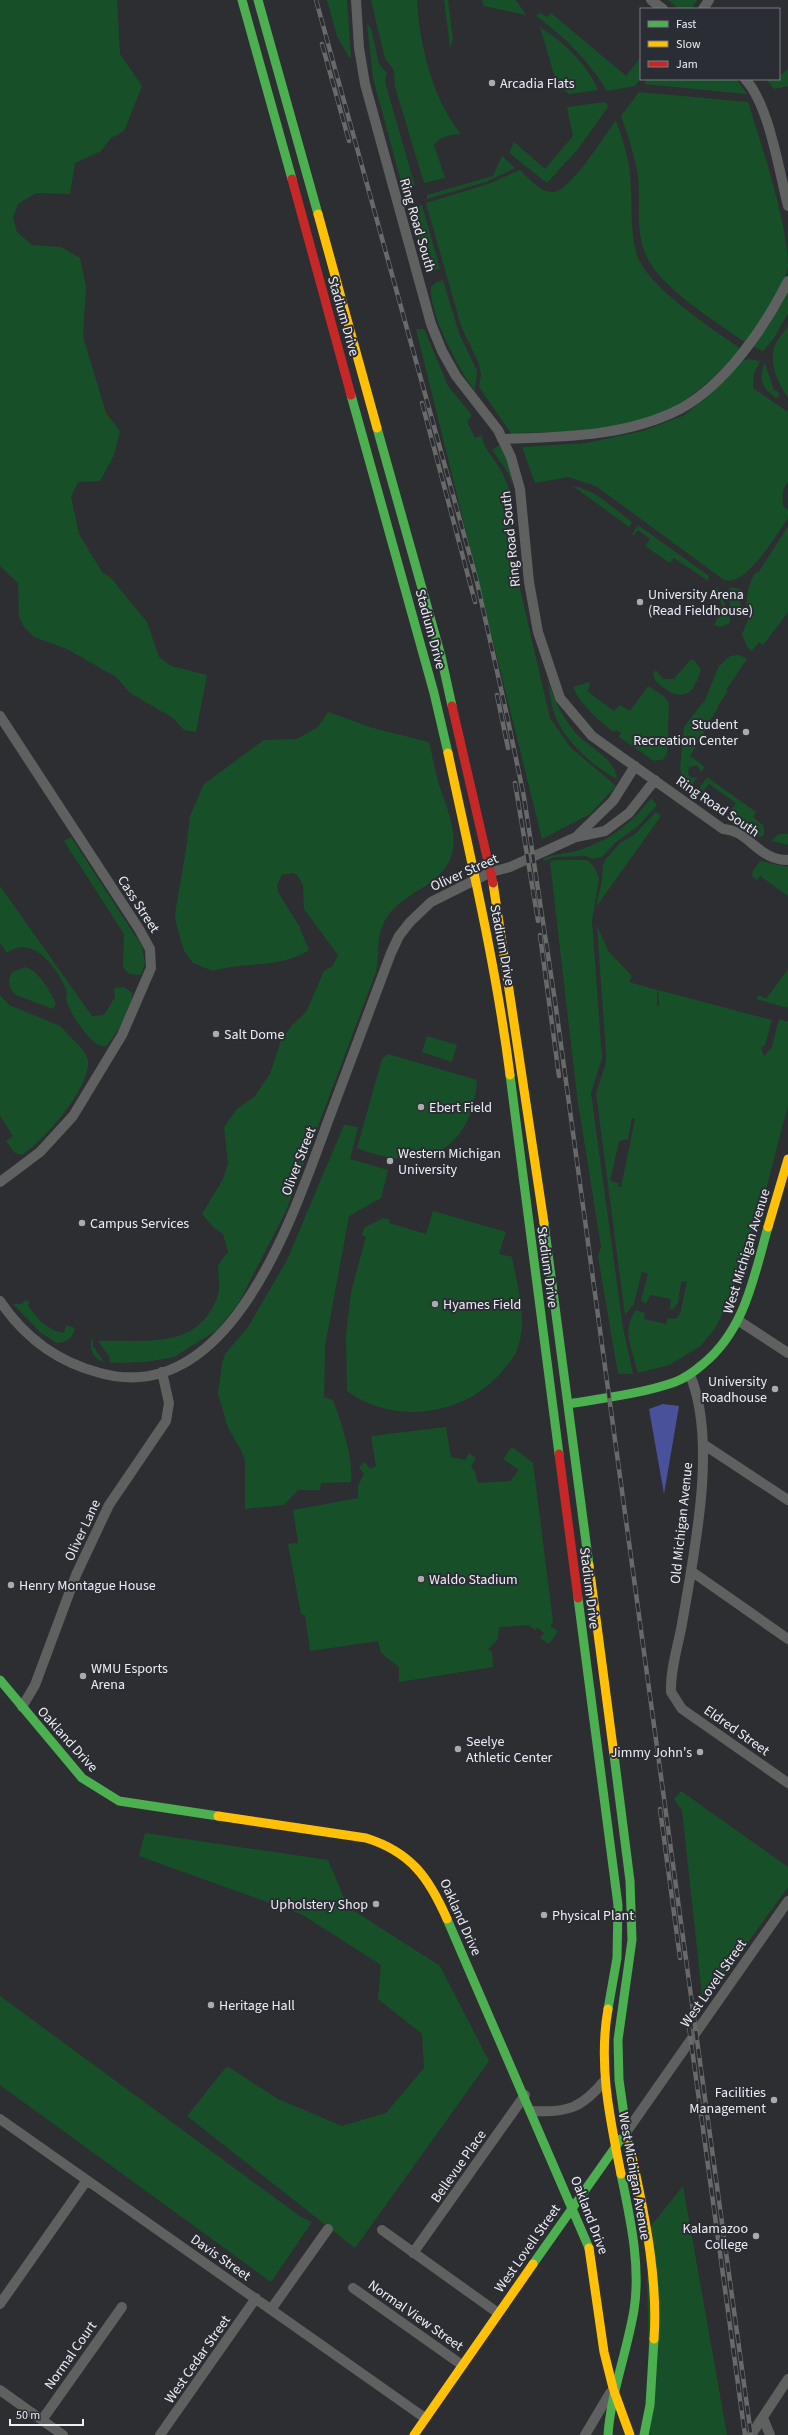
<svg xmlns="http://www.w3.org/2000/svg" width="788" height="2435" font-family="'Source Sans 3',sans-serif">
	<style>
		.green { fill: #175028; fill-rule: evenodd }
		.water { fill: #4a519b }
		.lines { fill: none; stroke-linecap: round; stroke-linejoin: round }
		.street { stroke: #5f6060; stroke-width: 10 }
		.fast { stroke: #4caf50; stroke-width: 9 }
		.slow { stroke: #ffc107; stroke-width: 9 }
		.jam { stroke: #c62828; stroke-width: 9 }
		.rail-casing { stroke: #686969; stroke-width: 4.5 }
		.rail { stroke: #2b2d34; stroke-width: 3; stroke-dasharray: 9; stroke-linecap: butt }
		.poi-dot { fill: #aaabaf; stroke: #2b2d34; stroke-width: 1.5 }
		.labels { text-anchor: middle; stroke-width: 4; stroke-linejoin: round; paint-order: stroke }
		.poi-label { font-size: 14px; fill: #edeef3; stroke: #2b2d34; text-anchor: start }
		.street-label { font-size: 14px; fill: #edeef3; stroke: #2b2d34 }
	</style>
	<rect width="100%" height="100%" fill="#2d2e32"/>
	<path class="green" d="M0,0H117L120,54L142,86L124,131L111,138L101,151L75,163L70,194L36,193L18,204L13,218L17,232L32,245L61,247L80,258L86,287L83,336L106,413L120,431L114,455L100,481L78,482L71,497L79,534L102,572L111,578L147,622L159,657L171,666L207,675L196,732L184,730L173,718L130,693L116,677L67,649L34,637L24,627L19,617L18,583L0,566Z
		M327,0H347L351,58L349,57L337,36Z
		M371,0H417C419,43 433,101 461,134C449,135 442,135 434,145L445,178L424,183L395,87L394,70L385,59Z
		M444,0H448L453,40L450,47Z
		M482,0H516L526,15L484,6Z
		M668,0H697L691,9H679Z
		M540,13L547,17L551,13L626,76L641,57V78L635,86L607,91C589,61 565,37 536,16Z
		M367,24L371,28L379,64L387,73L385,82L389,96L415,186L404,184L400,178L373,78Z
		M540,27C563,42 587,63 598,90L569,94L557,85Z
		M788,69V86L774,89L766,79H779V76Z
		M648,79H736L747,94L644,84Z
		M639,92L748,102C761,144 788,224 788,266C784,290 759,322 746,343C716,321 659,288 645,253C635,227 641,203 638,177C635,156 628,136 621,116Z
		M606,102L608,107L578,149L547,183L509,153L514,142L545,169L573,136L567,107Z
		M616,120C622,138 629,157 630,176C633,202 629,230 637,255C649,289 712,328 741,349C721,370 702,390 677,405C634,432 561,432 511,433L479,387L481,375L479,364L461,326L426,203L488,184L520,170C528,178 540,192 553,192C570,192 605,135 616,120Z
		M502,156L515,168L486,182L427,199V195L493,176Z
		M422,205L440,269L429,271L426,268L412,217L418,206Z
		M443,280L459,333L477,371L475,391C459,369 429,314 431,287L435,283Z
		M788,290V313L774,338L763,351L754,347Z
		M788,326V398C777,382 767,360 777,341C780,336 785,331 788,326Z
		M416,329H424L448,386L471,414V417L467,421L475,438L481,436V432L484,445L502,472L510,491L512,555L550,718L570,747L616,786L590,814L542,839Z
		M749,359L760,361L754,373L753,388L788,412V482C782,489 782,496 783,506L788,510V518C777,533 746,588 724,580L596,486L568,477L535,483L522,447L586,443L643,431L683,416L714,391L742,361Z
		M765,363L774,391L776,390L780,395L777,398C763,390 757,378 765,363Z
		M500,445L508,462L513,486L508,473L492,450Z
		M573,486C596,490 614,509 632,522L629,527Z
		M638,525L709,576L708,581L674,558L670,563L645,546L650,539L638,530L634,535L632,534Z
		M788,526V612L763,645L759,642L752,651L747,647L742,634L749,618C748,615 745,612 746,609C747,596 748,583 756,572L758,573Z
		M731,587L741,589L738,594L741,606L737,614L731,609L727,592Z
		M717,588L729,613L730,623L720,627L714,625L723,607L721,602L711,596L712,589Z
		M739,655L747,659L726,690L728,691L717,707L718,708L708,723L709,724L690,756L705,767L701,772L697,765L689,767L688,774L692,778L697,777L692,785L683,779L680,769L684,727L705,700L719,666L730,656Z
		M693,659L701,669C695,691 686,703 664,688C658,684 654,680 653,673L656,670L663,679H674L690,660Z
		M547,678C553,698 562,716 575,732C588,747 616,759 617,779C595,768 567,743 557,720C551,707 550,692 547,678Z
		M589,682L590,686L587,691L614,711L620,705L630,711L648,686L665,697L669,703L667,754L664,757L665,759L654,761L619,737L621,733L616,730L614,732C599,721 580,704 573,687Z
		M328,712L373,728L429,742C432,754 434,766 437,778C443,799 457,827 453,849C447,886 405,889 387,917C375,936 380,951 376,972L286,1211L238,1304L216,1331L174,1357L146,1362L110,1363L109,1356L98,1341C144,1339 197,1351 217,1298C221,1287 218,1278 218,1268C218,1263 225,1256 228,1252L223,1234L214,1228L202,1214L223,1179L228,1163L224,1127L237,1109L254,1097L270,1074L281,1040L292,1025L306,1012L324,971L333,966L338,955L304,909L303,885L297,875L292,873L282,875L277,885L278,892L299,926L309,950C281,969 244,961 213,971L193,963L184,951L176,923L175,914L186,850L190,816L204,784L264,740L297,739L318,727Z
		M707,777L756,812L753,817L764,826V835L760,837L731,816L730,812L736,803L709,784L703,791L699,789Z
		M651,798L657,805L638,826L616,842L602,857L593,859L586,856L555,857L544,861L543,859C553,854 565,854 576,851C607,842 632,824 651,798Z
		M656,812L661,816L596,907L602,880L603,865L606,859L620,843L634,835Z
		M778,834H788V845L772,841Z
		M71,837L142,946L145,963L141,975L129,974L123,967L124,934L64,841Z
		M554,860H587L595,868L599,879L592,921L602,1058L591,1093L623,1328L633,1374H618L598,1256L601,1247L577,1096L550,862Z
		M760,861L788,867V896L760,876L757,880L753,877L752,872Z
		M0,886L92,1016L104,1015L115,997L114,988L124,987L132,993C133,1005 115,1037 106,1046C93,1050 66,1009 66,997C66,995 67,994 67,992C59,970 33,933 7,953L0,943Z
		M597,926L609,952L632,976L629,982L657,990V1006L662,1005H659L658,990L772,1020L765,1045L761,1048L764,1056L772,1047L779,1019L788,1022V1105L762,1205L727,1305L714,1330L699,1347L669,1365L638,1373C632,1350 621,1330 636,1310L645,1313L644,1319L666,1324L668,1318L676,1319L680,1314L687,1281L681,1282L678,1303L673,1309H670L671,1299L650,1295L646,1304L641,1300L648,1274L642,1271L634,1304L625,1315L596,1093L606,1063V1053ZM632,1118L635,1119L621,1187H618L619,1183L610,1181L619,1141L628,1139Z
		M25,967C38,970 51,992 56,1004L53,1009L16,995C9,988 7,982 12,972Z
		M788,969V1008L756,999L759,995L766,999Z
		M0,995L9,1005L60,1026L83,1050L88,1060C91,1087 44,1141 22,1155L15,1153L6,1141L13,1136L0,1116Z
		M427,1036L457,1045L452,1062L422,1052Z
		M388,1054L477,1080C472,1153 421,1174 357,1148L382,1059Z
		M344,1125L358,1127L350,1159L388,1170L381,1198L349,1216L325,1346L324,1397L333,1400C342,1426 353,1454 351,1482L321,1483L320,1490H298L284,1505L245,1509V1461L241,1450L228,1428L218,1394L222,1364L225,1354L248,1327L287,1260Z
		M433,1211L506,1232L499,1254L512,1257C517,1285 527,1316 519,1344C516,1356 507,1366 499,1375C461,1416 393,1425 347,1391L346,1335L351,1292L366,1237L362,1235L364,1228L383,1218L390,1220L389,1223L426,1234Z
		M26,1300L30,1303L28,1306L42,1323L55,1331L64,1333L66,1325L75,1328C73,1338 67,1342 57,1343L41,1333L13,1304H21Z
		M93,1337V1346L104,1362C92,1358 88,1347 93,1337Z
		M446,1427L451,1457L465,1460L469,1453L476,1458L471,1466L475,1472L478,1483L510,1481L519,1470L503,1459L512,1447L533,1463L553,1622L550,1626L558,1631L549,1644L540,1638L544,1633L538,1628L535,1630L528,1625L499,1627L498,1639L488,1649L492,1652L493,1667L399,1682V1667L381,1653L378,1641L310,1651L305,1615L301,1614L288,1544L298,1543L293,1510L358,1498V1486L364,1474L359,1467L365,1462L370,1469L376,1466L371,1436Z
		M681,1791L788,1867V1887L712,1992L702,1995L682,1810L674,1799Z
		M145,1833L328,1860L348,1907L440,1966L489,2061L355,2248L187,2116L227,2066L278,2099L342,2126L386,2113L424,2068L422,2034L378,1999L381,1965L301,1914L139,1856Z
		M0,1996L301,2217L312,2222L271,2282L0,2085Z
		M683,2186L727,2435H644L650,2405L646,2232Z"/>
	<path class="water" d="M663,1404L679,1406L664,1494L649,1409Z"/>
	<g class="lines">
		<path class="street" d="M356,0L359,48L365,84L431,324L442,351L456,376L498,430L511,457L520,489L529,582L538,632L560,698L592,736L723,829C749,830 757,860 788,860
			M651,0L663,9
			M703,9L709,0
			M745,79C769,104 779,171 788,206
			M502,439C561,437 626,437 680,409C726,384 765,327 788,281
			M0,716L139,929L150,949L151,968L122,1035L73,1116L40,1152L0,1182
			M576,837L613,801L635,766
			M0,1301C24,1337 58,1362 100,1373C234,1410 296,1206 331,1113C351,1060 371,1006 391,953L399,936L410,922L431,902L491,872L510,867L576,837L605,831L629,813L655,780
			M739,1321L788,1353
			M690,1375C718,1442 694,1553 682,1624C678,1646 670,1670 671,1692L682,1709L788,1783
			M703,1444L788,1500
			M691,1571L788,1639
			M22,1707L35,1685L76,1575L109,1505L166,1421L169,1403L162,1372
			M532,2111C568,2113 582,2108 605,2080
			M0,2119L425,2418
			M627,2131L788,1901
			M382,2230L498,2313
			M413,2253L525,2095
			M353,2288L462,2365
			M0,2304L87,2180
			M272,2308L328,2229
			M0,2390L63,2435
			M763,2418L770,2435
			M42,2420L122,2307
			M160,2435L256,2298
			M585,2435L610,2393
			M751,2435L788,2379"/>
		<path class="fast" d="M242,0L292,179
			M258,0L318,214
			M351,395L434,693L448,753
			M377,428L441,656L452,706
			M510,1075L559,1454
			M544,1223L589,1565
			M568,1404C603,1398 641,1394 675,1382C686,1378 695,1371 703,1364C745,1330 754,1276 768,1227
			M578,1598L618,1905L617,1958L608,2009
			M0,1680L82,1778L119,1801L218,1816
			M614,1755L630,1881L632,1940L618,2040L619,2080L628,2143
			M447,1919L589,2248
			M533,2264L621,2139
			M608,2435C611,2392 627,2352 634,2310C641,2265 630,2218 621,2174
			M644,2435L650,2405L654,2339"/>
		<path class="slow" d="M318,214L377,428
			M448,753C471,860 496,966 510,1075
			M493,883L544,1223
			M768,1227L788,1159
			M589,1565L614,1755
			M218,1816L366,1838C411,1852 429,1878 447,1919
			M608,2009C598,2065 610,2119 621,2174
			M628,2143C629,2151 633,2158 634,2166C646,2222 658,2281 654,2339
			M589,2248L604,2352L613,2388
			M614,2391L630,2435
			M414,2435L533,2264"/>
		<path class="jam" d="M292,179L351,395
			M452,706L493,883
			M559,1454L578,1598"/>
		<defs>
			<path id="rail" d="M316,0L476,578L506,711L524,797L555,1001L751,2435
				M322,44L349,141
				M422,403L475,602
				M497,695L508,748
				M515,783L538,921
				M540,935L559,1076
				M660,1809L680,1958
				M689,2027L745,2435"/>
		</defs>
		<use href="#rail" class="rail-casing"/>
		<use href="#rail" class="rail"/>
	</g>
	<g class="poi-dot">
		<circle cx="492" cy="83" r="4"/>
		<circle cx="640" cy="602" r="4"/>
		<circle cx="746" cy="732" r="4"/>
		<circle cx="216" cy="1034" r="4"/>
		<circle cx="421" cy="1107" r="4"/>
		<circle cx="390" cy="1161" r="4"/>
		<circle cx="82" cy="1223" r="4"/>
		<circle cx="435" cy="1304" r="4"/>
		<circle cx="775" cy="1389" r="4"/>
		<circle cx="421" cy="1579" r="4"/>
		<circle cx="11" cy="1585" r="4"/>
		<circle cx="83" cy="1676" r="4"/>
		<circle cx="458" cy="1749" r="4"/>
		<circle cx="700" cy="1752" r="4"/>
		<circle cx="376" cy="1904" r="4"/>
		<circle cx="544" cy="1915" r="4"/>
		<circle cx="211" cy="2005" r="4"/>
		<circle cx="774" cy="2100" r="4"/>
		<circle cx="756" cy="2236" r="4"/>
	</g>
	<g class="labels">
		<g class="poi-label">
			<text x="500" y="88">Arcadia Flats</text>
			<text x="648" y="599">University Arena<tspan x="648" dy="16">(Read Fieldhouse)</tspan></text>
			<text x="738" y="729" text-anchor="end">Student<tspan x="738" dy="16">Recreation Center</tspan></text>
			<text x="224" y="1039">Salt Dome</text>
			<text x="429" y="1112">Ebert Field</text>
			<text x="398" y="1158">Western Michigan<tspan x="398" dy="16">University</tspan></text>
			<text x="90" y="1228">Campus Services</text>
			<text x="443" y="1309">Hyames Field</text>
			<text x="767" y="1386" text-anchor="end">University<tspan x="767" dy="16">Roadhouse</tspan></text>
			<text x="429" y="1584">Waldo Stadium</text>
			<text x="19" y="1590">Henry Montague House</text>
			<text x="91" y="1673">WMU Esports<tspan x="91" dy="16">Arena</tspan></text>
			<text x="466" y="1746">Seelye<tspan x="466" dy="16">Athletic Center</tspan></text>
			<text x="692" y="1757" text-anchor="end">Jimmy John's</text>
			<text x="368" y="1909" text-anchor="end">Upholstery Shop</text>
			<text x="552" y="1920">Physical Plant</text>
			<text x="219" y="2010">Heritage Hall</text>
			<text x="766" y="2097" text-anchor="end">Facilities<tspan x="766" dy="16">Management</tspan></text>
			<text x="748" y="2233" text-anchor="end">Kalamazoo<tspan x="748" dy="16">College</tspan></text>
		</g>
		<g class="street-label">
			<text transform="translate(418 225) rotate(74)" y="5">Ring Road South</text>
			<text transform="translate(344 316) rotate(74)" y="5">Stadium Drive</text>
			<text transform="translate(510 539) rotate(-96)" y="5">Ring Road South</text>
			<text transform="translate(431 629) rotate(75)" y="5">Stadium Drive</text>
			<text transform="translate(718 806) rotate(34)" y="5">Ring Road South</text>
			<text transform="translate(464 872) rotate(-24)" y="5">Oliver Street</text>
			<text transform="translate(139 904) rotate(57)" y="5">Cass Street</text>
			<text transform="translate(503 945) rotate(79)" y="5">Stadium Drive</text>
			<text transform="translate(298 1161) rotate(-69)" y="5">Oliver Street</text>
			<text transform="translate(746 1251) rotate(-73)" y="5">West Michigan Avenue</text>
			<text transform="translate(548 1267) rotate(82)" y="5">Stadium Drive</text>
			<text transform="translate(681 1523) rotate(-84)" y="5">Old Michigan Avenue</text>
			<text transform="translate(82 1530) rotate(-65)" y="5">Oliver Lane</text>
			<text transform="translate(590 1588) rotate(83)" y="5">Stadium Drive</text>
			<text transform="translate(737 1730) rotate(35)" y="5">Eldred Street</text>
			<text transform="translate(68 1739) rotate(48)" y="5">Oakland Drive</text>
			<text transform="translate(461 1917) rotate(66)" y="5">Oakland Drive</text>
			<text transform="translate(713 1983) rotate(-55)" y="5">West Lovell Street</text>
			<text transform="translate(458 2166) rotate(-55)" y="5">Bellevue Place</text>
			<text transform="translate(635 2176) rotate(80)" y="5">West Michigan Avenue</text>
			<text transform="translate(590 2215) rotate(69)" y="5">Oakland Drive</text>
			<text transform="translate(527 2248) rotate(-55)" y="5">West Lovell Street</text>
			<text transform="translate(221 2257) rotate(35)" y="5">Davis Street</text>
			<text transform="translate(416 2315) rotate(35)" y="5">Normal View Street</text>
			<text transform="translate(70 2355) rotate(-55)" y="5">Normal Court</text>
			<text transform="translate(197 2359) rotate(-55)" y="5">West Cedar Street</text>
		</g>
	</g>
	<rect x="640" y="8" width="140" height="72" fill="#2b2d34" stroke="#797a80"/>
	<rect x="648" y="21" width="20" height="6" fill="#4caf50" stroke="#797a80"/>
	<text x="676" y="28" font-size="12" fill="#edeef3">Fast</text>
	<rect x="648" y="41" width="20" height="6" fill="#ffc107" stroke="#797a80"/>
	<text x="676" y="48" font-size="12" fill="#edeef3">Slow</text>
	<rect x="648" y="61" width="20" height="6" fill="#c62828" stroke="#797a80"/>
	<text x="676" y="68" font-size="12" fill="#edeef3">Jam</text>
	<path d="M10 2419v6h73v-6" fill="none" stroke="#edeef3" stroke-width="2"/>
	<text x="16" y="2419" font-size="12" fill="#edeef3" stroke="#2b2d34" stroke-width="3" paint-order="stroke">50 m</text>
</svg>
